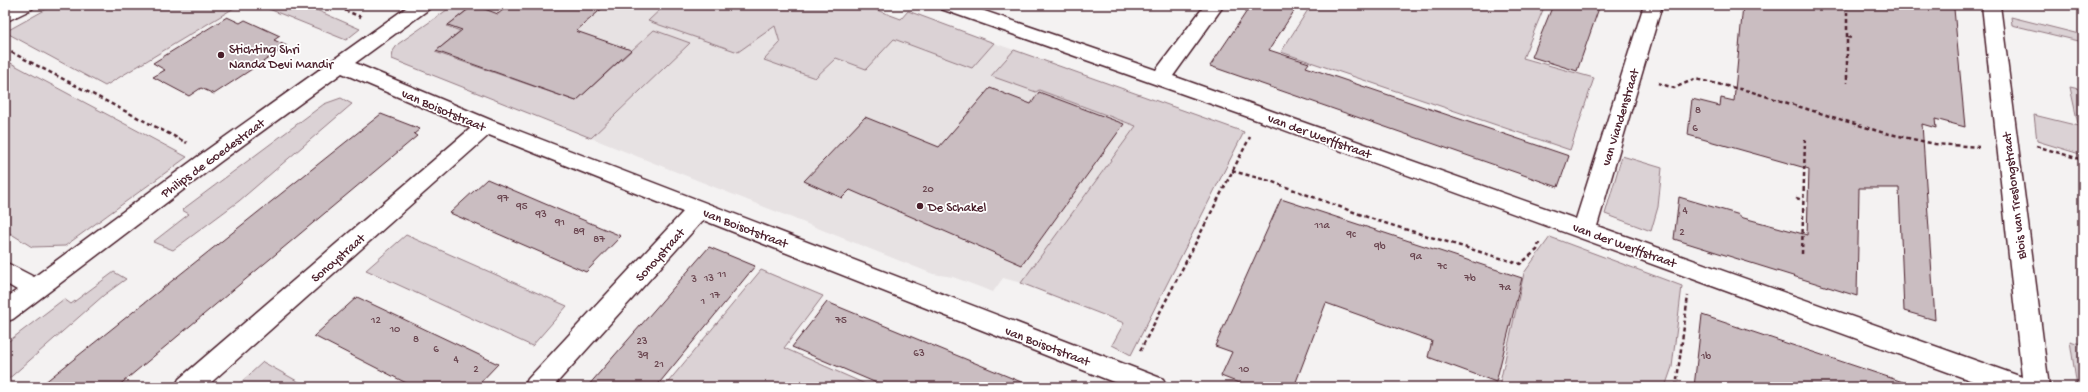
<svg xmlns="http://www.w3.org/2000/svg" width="2088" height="392" font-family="'Gochi Hand',sans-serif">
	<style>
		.built { fill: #e7e2e3 }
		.green { fill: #dbd2d5; stroke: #927880 }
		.building { fill: #cabdc1; stroke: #4a1f2b }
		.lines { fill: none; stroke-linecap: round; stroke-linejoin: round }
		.minor-casing { stroke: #4a1f2b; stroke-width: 3 }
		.path { stroke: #4a1f2b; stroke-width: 2.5; stroke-dasharray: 4 3; stroke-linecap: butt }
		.minor { fill: #fff; fill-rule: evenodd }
		.poi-dot { fill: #4a1f2b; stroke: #fff; stroke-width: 1.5 }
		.labels { text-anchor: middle; stroke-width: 3.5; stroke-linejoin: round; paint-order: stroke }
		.number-label { font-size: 11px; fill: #6a4650 }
		.poi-label { font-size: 13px; fill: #4a1f2b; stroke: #fff; text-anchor: start }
		.street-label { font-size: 13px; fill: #4a1f2b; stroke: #fff }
	</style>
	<rect width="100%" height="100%" fill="#f4f2f2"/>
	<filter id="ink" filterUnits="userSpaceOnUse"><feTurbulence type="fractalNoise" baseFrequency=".025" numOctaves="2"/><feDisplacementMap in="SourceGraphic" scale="8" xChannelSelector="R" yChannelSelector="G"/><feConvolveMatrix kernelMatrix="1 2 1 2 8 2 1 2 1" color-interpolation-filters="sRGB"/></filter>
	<g filter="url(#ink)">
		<path class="built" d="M473,5H665L648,21L738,52L775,26L780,43L764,60L815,78L836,58L866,69L894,39L972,68L994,43L1014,50L992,76L1038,90L1136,126L1021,283L1003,278L993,292L953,277L933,274L591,138L690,43L654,30L576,101L434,51L460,31L447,26Z"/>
		<path class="green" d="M54,5H239L105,86L5,32Z
			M259,5H305L360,29L346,40Z
			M454,5H473L447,26L460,31L435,52L576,101L654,30L690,43L591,138L392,59L393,51L398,44Z
			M665,5H863L901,19L908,11L994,43L972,68L894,39L866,69L836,58L815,78L764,60L780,43L775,26L738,52L648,21Z
			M1311,5H1545L1523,58L1594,78L1570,150L1281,52Z
			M2011,17L2083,35V42L2012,25Z
			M1014,50L1244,132L1131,355L1112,345L1124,323L1021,283L1136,126L1039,90L1036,92L991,76Z
			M5,60L187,157L65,246L32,247L5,230Z
			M2070,87L2083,90V125L2078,124Z
			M341,98L352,104L239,201L173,250L153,242L189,214L182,210L324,104Z
			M2034,115L2083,127V155L2037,141Z
			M1622,156L1662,168L1658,207L1651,231L1605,214Z
			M406,235L567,306L532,346L366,270Z
			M1550,237L1682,286L1672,367L1665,387H1499L1524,273Z
			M761,270L823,296L784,348L872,387H664Z
			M114,272L126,279L104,295L5,382V344L64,299L71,304Z
			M2070,341L2080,344L2083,359V387H2077Z
			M263,362L308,387H236Z"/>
		<path class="building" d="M474,5L498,14L509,5H606L576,31L631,50L576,101L436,51L462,30L448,25Z
			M1251,5H1298L1269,50L1309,63L1306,67L1569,156L1558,187L1210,66Z
			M1553,5H1600L1577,71L1532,57Z
			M1743,5H1938L1954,9L1965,127L1935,119L1936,128L1922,124L1935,320L1904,311L1899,188H1859L1857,296L1674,239L1679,197L1740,215V217L1807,235L1809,169L1688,135L1692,99L1720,106L1721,98L1734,101Z
			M227,17L240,23L245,20L280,36L274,40L287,46L214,94L201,88L189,96L153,77L165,70L153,63Z
			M990,88L1031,104L1039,92L1124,124L1022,265L850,190L842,198L804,181L865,117L939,147Z
			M381,114L420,129L414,134L417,136L117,387H39Z
			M487,179L543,203L621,236L586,272L450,213Z
			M1281,199L1522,278L1496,382L1428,357L1432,341L1326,303L1294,387H1249L1221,376L1232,352L1215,346Z
			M709,247L755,266L656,387H587Z
			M357,297L454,343L498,364L476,387H414L314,336Z
			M827,302L1031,386V387H886L792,347Z
			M1702,315L1903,382L1902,387H1694Z"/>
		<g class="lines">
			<defs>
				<path id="minor" d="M11,5H34L32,9L5,22V8Z
					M410,5H431L429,9L355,63L493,121L1163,379L1167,387H1126L703,220L553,387H524L528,379L683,212L489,135L206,387H175L179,379L471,128L342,73L220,162L13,319L5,322V299L17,290L5,283V262L34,277L204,152Z
					M939,5H967L1156,70L1205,5H1224L1173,76L1576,219L1644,5H1662L1597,226L2022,377L1982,5H2000L2049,387H1989L1254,119L941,9Z"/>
			</defs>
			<use href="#minor" class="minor-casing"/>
			<path class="path" d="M332,5L361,17
				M1847,5V83
				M1847,37L1852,38
				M5,49L187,143
				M1658,83L1674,88L1695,79L1749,91L1881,132L1935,144L1979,147
				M2036,146L2083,160
				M1232,171L1270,181L1378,221L1520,264L1537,250L1539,243
				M1796,198L1803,200
				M1802,254L1805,139
				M1140,351L1250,137
				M1676,387L1688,296"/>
			<use href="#minor" class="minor"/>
		</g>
	</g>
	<g class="poi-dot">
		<circle cx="221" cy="55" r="4"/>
		<circle cx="920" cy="206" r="4"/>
	</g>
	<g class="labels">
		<g class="number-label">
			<text x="1698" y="113">8</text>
			<text x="1695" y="131">6</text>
			<text x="928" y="192">20</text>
			<text x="503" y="201">97</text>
			<text x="522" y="209">95</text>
			<text x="1685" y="213">4</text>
			<text x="541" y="217">93</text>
			<text x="560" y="225">91</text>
			<text x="1322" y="228">11a</text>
			<text x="579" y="234">89</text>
			<text x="1682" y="235">2</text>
			<text x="1351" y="237">9c</text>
			<text x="599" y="242">87</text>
			<text x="1380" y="249">9b</text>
			<text x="1416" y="259">9a</text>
			<text x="1442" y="269">7c</text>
			<text x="722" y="277">11</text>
			<text x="709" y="281">13</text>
			<text x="1470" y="281">7b</text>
			<text x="694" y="282">3</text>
			<text x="1505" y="290">7a</text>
			<text x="715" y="298">17</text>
			<text x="703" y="304">1</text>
			<text x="376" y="323">12</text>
			<text x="841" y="323">75</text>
			<text x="395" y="332">10</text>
			<text x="416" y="342">8</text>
			<text x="642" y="344">23</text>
			<text x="436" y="352">6</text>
			<text x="919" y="356">63</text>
			<text x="643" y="358">39</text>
			<text x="1706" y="359">1b</text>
			<text x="456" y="362">4</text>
			<text x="659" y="367">21</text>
			<text x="476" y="372">2</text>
			<text x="1244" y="372">10</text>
		</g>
		<g class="poi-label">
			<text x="229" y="53">Stichting Shri<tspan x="229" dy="15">Nanda Devi Mandir</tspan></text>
			<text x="928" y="211">De Schakel</text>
		</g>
		<g class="street-label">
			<text transform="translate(444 109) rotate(23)" y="5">van Boisotstraat</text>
			<text transform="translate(1619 117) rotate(-73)" y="5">van Viandenstraat</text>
			<text transform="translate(1320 135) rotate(20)" y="5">van der Werffstraat</text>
			<text transform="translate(212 157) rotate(-36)" y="5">Philips de Goedestraat</text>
			<text transform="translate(2013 196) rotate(-97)" y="5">Blois van Treslongstraat</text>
			<text transform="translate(746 227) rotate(21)" y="5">van Boisotstraat</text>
			<text transform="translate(1625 244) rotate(20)" y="5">van der Werffstraat</text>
			<text transform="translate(659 254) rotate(-48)" y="5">Sonoystraat</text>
			<text transform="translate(337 257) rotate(-41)" y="5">Sonoystraat</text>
			<text transform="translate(1048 345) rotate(21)" y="5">van Boisotstraat</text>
		</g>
	</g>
	<rect width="2088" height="392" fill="none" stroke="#fff" stroke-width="20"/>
	<rect x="10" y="10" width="2068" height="372" fill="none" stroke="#4a1f2b" stroke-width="1.5" filter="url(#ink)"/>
</svg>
